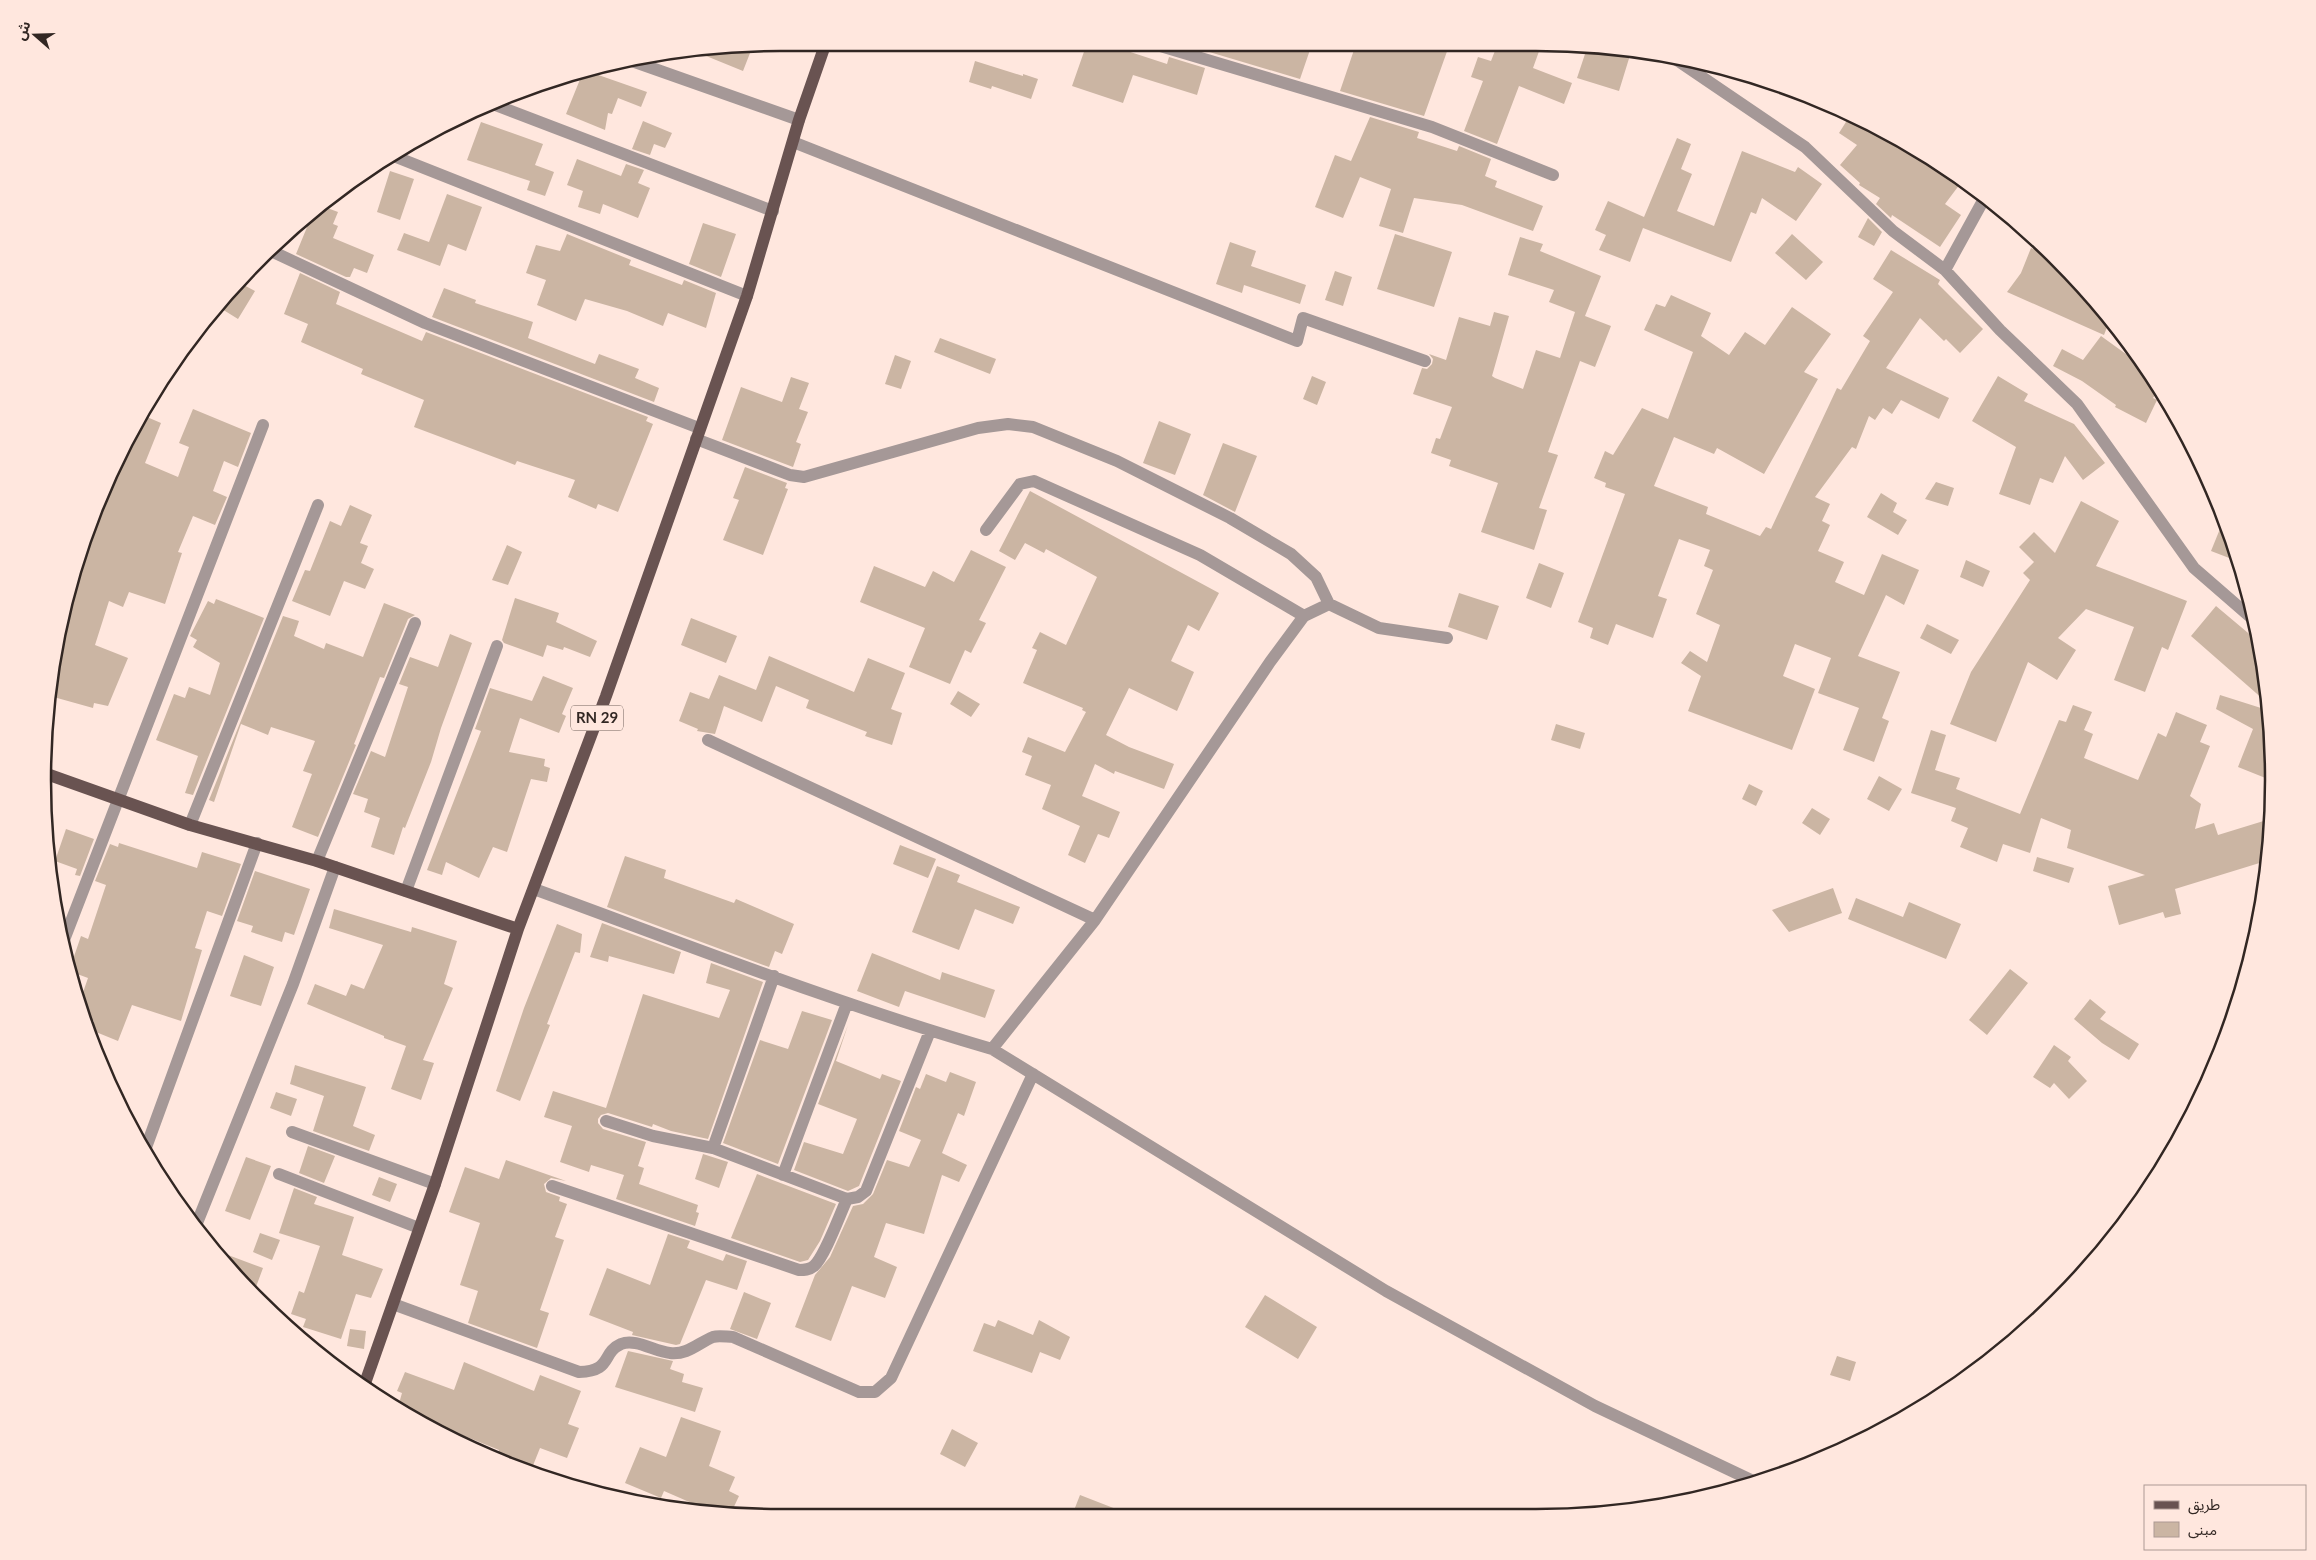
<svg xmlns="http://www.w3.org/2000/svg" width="2316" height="1560" font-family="Lato,'Noto Sans Arabic',sans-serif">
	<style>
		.building { fill: #cbb5a3 }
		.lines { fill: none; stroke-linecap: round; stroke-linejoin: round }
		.minor { stroke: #a59897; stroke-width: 12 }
		.major { stroke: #695351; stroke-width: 12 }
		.labels { text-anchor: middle; stroke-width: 4; stroke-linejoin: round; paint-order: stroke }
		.shield { fill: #ffe7de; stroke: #70615b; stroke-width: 1 }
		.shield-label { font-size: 15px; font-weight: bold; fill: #322723 }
		.rim { fill: none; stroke: #322723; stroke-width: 2.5 }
	</style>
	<rect width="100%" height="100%" fill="#ffe7de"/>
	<path class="building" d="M1450,43L1424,116L1340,91L1356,44Z
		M1498,43H1542L1533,68L1572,83L1564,104L1519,86L1497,144L1464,131L1483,81L1471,77L1478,57L1491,61Z
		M1312,44L1300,79L1186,45L1296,44Z
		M1086,46H1112L1167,64L1169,57L1205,68L1197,95L1133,75L1123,103L1072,86Z
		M752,48L743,71L689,49Z
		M1587,48L1631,52L1619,91L1577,78Z
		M975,61L1023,76V74L1038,79L1031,99L992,86L991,89L969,82Z
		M587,71L647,92L641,107L618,98L612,114L608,113L605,130L566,114L583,72Z
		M1851,114L1925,164L1930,158L1946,167L1950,170L1947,174L1960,184L1945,204L1961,215L1940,247L1892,215L1891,218L1876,204L1880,198L1859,185L1860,183L1840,165L1857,145L1839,133Z
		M1370,117L1419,132L1417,138L1457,151L1459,146L1491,159L1485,176L1497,181L1495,187L1543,206L1533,231L1462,205L1414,198L1403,233L1379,226L1391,189L1360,177L1343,218L1315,207L1335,155L1351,161Z
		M643,121L672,133L665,148L654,144L650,155L632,149Z
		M481,122L543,144L535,165L554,172L545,196L527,190L530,181L467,160Z
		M1677,138L1691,144L1681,169L1692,174L1677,211L1714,226L1742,151L1795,172L1798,167L1822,184L1796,221L1762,198L1756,214L1751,212L1731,262L1643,228L1630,262L1599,250L1606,235L1595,230L1608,201L1644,217Z
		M577,159L621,176L626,164L644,170L638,183L650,188L638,218L603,204L600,214L578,207L583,191L567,185Z
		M390,171L414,179L400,220L377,212Z
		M447,194L482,207L466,251L448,244L440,266L397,250L404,233L429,242Z
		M322,206L338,212L333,224L338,226L333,238L374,255L367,273L354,268L350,277H346L296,254L312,215Z
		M1868,218L1882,232L1874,246L1858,237Z
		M703,223L736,234L721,277L689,264Z
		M567,234L631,260L629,265L682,285L684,280L716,293L706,328L668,313L663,326L627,311L585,299L576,321L537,305L546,280L526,273L536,245L560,251Z
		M1395,234L1452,252L1434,307L1377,289Z
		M1792,234L1823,262L1806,280L1775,253Z
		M1520,237L1543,244L1540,251L1601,276L1585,316L1611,326L1595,367L1580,361L1548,452L1558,455L1539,508L1547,510L1534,550L1481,532L1498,483L1449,466L1451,460L1431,453L1436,438L1440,439L1452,407L1413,394L1422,368L1427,369L1432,364L1433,359L1429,354L1446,360L1459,317L1490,326L1494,312L1509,316L1492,376L1495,378L1523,389L1536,350L1560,358L1575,312L1549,302L1554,290L1508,275Z
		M1230,242L1256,251L1251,266L1306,285L1300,304L1244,285L1242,293L1216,284Z
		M2031,248L2058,259L2109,322L2104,335L2007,292L2021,273Z
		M1891,250L1940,280L1938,284L1983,329L1960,353L1946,339L1944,341L1920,318L1886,368L1949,398L1939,419L1901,400L1892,414L1883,408L1875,420L1869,416L1856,449L1852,447L1815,497L1830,504L1822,521L1830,525L1818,551L1844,562L1835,582L1864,595L1882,554L1919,570L1904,605L1886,595L1858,656L1900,672L1882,718L1889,721L1874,762L1843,750L1859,708L1818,693L1831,658L1795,644L1783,676L1815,689L1792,750L1688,711L1701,676L1681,663L1690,651L1707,662L1720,625L1696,614L1713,570L1704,566L1710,550L1679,539L1658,596L1667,599L1653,638L1616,624L1608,645L1590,638L1593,628L1578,622L1625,494L1605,487L1606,483L1594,478L1605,451L1613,455L1642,408L1668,419L1693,352L1644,330L1656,304L1665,307L1671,295L1711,313L1701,336L1729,355L1745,332L1765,345L1792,307L1831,334L1804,372L1818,379L1764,474L1717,448L1714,454L1674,437L1654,486L1708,507L1706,514L1760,536L1766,527L1771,529L1837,388L1841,390L1870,341L1863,336L1893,292L1873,279Z
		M1335,271L1352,277L1343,306L1325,300Z
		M300,273L340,292L336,304L422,341L426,332L648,417L646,421L653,424L618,512L598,504L596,509L568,497L575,480L517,461L515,465L414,427L424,400L361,374L363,369L301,342L308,324L284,314Z
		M238,282L255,291L238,319L217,306Z
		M444,288L476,300L475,303L533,322L528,338L595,364L599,354L639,369L635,378L659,388L654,402L432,317Z
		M2101,336L2137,362L2139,358L2149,370L2159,388L2153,398L2157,400L2146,423L2115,407L2116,405L2082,381L2053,366L2062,349L2083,360Z
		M940,338L996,359L990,374L934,352Z
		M895,355L911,361L901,389L885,384Z
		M1312,376L1326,382L1317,405L1303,399Z
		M1998,376L2028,394L2024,401L2074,424L2105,463L2083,480L2065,456L2053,483L2040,478L2030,505L1999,494L2016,447L1972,421Z
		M791,377L809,383L799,409L808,412L796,442L801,444L793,467L722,440L741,387L782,402Z
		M193,409L251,433L238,467L224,461L213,491L227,497L215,525L193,516L178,552L182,553L165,604L129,592L123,607L109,601L95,645L128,658L108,706L94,703L93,708L50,696L68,589L99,498L112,471L117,473L130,443L126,441L140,414L161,423L145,463L178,477L189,447L179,443Z
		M1159,421L1191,434L1175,475L1143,463Z
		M1223,443L1257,456L1235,512L1203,495Z
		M745,467L787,483L785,488L788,489L763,555L723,540L739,500L733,498Z
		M1936,482L1954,488L1948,506L1925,499Z
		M1030,491L1219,593L1199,631L1188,625L1171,661L1194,672L1177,711L1129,688L1106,735L1129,747L1174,764L1164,789L1115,771L1114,774L1095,764L1082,796L1120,812L1109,838L1098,834L1085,863L1068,855L1080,826L1042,809L1051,785L1025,775L1032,756L1022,752L1028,737L1065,752L1086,712L1082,710L1083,708L1023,683L1037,650L1032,648L1040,632L1066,645L1097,577L1046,549L1044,553L1025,543L1015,560L999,551Z
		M1881,493L1897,503L1893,512L1907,520L1898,535L1867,517Z
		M2081,501L2119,521L2096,566L2187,601L2168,650L2162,647L2145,692L2114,680L2134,627L2086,609L2058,638L2076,650L2057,680L2028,662L1996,742L1950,724L1971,672L2030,580L2023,573L2034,562L2019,547L2034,532L2055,553Z
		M350,505L372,515L360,543L368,546L361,563L374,569L365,589L344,581L330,616L292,601L305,570L310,571L330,521L341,526Z
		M2224,519L2237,561L2211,551Z
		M507,545L522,552L508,585L492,580Z
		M971,550L1006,567L979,620L986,623L971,653L965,650L950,684L909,667L925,628L860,602L874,566L925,587L933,571L954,582Z
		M1966,560L1990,571L1983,587L1960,577Z
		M1539,563L1564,573L1551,608L1526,598Z
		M1459,593L1499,606L1487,640L1448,627Z
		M515,598L559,613L556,622L597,641L590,657L564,647L563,650L547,645L543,657L504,643L502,640Z
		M216,599L264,618L193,795L185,793L198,756L156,740L174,694L185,698L189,687L210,695L220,663L193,647L197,640L190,636L208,601L214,604Z
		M384,603L415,615L408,619L384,678L380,677L356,739L354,744L356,745L318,837L292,827L312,774L303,771L315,741L271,727L268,735L241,724L214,802L209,800L283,616L299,621L294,636L324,649L326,643L363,657Z
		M2216,606L2260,643L2273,781L2238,767L2253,729L2216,709L2220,695L2261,708L2264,700L2191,636Z
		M691,618L737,636L726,663L681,645Z
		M1927,624L1959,640L1951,654L1920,638Z
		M450,634L472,643L441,728L431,762L405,828L403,827L394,855L371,847L380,818L364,812L368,799L353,794L371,751L385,757L408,687L399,684L410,657L438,667Z
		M769,656L854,692L868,658L905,673L891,709L902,713L892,745L865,736L867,732L806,708L809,700L776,686L762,722L724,706L715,734L697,731L698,729L679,721L690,692L709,699L719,675L756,690Z
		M543,676L573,688L562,714L566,716L559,733L520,718L509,752L545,759L544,766L550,768L547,782L531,779L507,852L493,847L479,878L446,862L442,875L427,870L481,731L475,729L490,688L532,701Z
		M958,691L980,704L971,717L950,704Z
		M2073,705L2092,712L2084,730L2093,734L2084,758L2138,780L2158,733L2166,737L2176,712L2207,725L2200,742L2210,746L2190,796L2201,804L2195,829L2214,823L2218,835L2270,819L2266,861L2175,889L2181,914L2165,918L2163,912L2119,925L2108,886L2145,875L2067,848L2071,830L2041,818L2030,853L2003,844L1997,862L1960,847L1968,828L1951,821L1956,808L1911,793L1931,730L1946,735L1935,770L1960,778L1956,789L2020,814L2059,720L2066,722Z
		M1556,724L1585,733L1580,749L1551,740Z
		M1879,776L1902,789L1889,811L1867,799Z
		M1749,784L1763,791L1756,806L1742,799Z
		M1812,808L1830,819L1820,835L1802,823Z
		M66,829L94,839L80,876L75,875L77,869L55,861Z
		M119,843L197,868L202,852L241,864L222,916L207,911L195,948L202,950L181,1021L132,1005L118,1041L91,1030L94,1021L81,1016L86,1003L80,1001L88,978L69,971L81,936L88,939L106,885L95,881L110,844L118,847Z
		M900,845L936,859L928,878L893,864Z
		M625,856L666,870L664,878L734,903L736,899L794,924L782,954L775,951L769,967L607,907Z
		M2037,857L2074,868L2069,883L2033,871Z
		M937,866L960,875L957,882L1020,907L1013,924L975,909L959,950L912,932Z
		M255,871L310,889L294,935L285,932L282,942L251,932L253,926L237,921Z
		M1833,888L1842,913L1789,932L1772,910Z
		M1856,898L1903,917L1909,902L1961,924L1946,959L1848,919Z
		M334,909L411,932L412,927L457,941L444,984L453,988L423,1060L434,1063L421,1100L391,1089L406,1046L384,1038V1036L307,1004L315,984L346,996L351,984L364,989L383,945L329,928Z
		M602,923L681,952L674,974L609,956L608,962L590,957Z
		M557,924L582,934L580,953L575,952L547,1024L550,1025L520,1101L496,1091L524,1008Z
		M872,953L940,980L942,972L995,990L985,1018L905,991L899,1007L857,991Z
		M244,955L274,967L261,1006L230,996Z
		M711,963L763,982L708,1139L671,1131L653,1124L652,1127L608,1113L601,1115L598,1119V1123L603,1129L646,1142L638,1166L644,1168L639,1184L698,1205L696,1212L699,1213L695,1226L616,1199L624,1175L591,1165L589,1172L560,1162L572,1126L544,1117L553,1091L606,1108L643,994L719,1018L730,990L706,983Z
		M2010,969L2028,983L1987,1035L1969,1020Z
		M2090,999L2106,1012L2100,1019L2139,1044L2129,1060L2102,1043L2074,1019Z
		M802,1011L832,1020L778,1164L723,1143L760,1040L788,1049Z
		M848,1025L836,1061L880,1079L882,1074L901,1081L859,1186L848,1191L794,1170L804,1142L843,1154L857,1119L818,1104Z
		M2054,1045L2071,1057L2068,1061L2087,1081L2069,1099L2054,1083L2050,1088L2033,1077Z
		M295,1065L366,1087L353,1126L375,1135L369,1151L313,1131L324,1096L290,1084Z
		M950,1072L976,1082L964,1116L958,1113L942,1153L967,1165L959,1182L942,1175L924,1234L886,1223L874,1257L897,1267L885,1298L852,1286L831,1341L795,1327L815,1275L830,1257L853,1206L863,1204L873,1194L887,1160L909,1167L921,1140L899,1131L916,1087L920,1089L926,1074L946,1082Z
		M276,1092L297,1099L291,1116L270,1108Z
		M308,1146L335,1156L324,1183L299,1173Z
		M703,1154L728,1162L719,1188L695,1179Z
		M246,1157L271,1166L250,1220L225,1211Z
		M506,1160L566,1181L551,1178L544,1184L546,1192L560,1197L559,1201L567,1204L555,1237L564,1240L540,1310L549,1313L537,1348L468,1323L478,1291L460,1285L480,1223L449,1212L465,1167L499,1179Z
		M757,1174L836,1204L820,1241L808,1260L800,1262L731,1238Z
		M379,1177L397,1184L390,1202L372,1195Z
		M294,1188L317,1197L314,1204L354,1217L342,1255L383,1269L371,1298L356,1294L341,1339L303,1327L306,1319L291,1314L299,1291L304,1293L320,1246L279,1233Z
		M260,1233L280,1240L272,1260L253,1252Z
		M668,1234L690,1241L687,1248L723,1261L726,1254L747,1261L737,1290L706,1280L680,1344L676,1345L632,1335L633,1332L589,1315L607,1268L650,1285Z
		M212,1249L263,1268L253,1295L248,1290Z
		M744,1292L771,1303L757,1339L730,1329Z
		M1265,1295L1317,1327L1298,1359L1245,1327Z
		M998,1320L1033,1335L1039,1320L1070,1337L1060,1360L1040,1352L1032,1373L973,1351L984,1323L995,1327Z
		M350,1329L366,1331L364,1349L347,1346Z
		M628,1351L673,1361L670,1369L684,1374L682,1382L703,1388L695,1412L615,1387Z
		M1837,1356L1856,1362L1850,1381L1830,1375Z
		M464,1362L534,1391L540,1375L581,1391L568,1424L579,1428L567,1458L540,1448L530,1473L496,1459L499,1450L435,1424L433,1429L398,1407L402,1393L397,1391L405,1372L454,1390Z
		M681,1417L721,1431L709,1466L735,1477L729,1491L739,1496L731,1513L710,1511L664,1491L661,1498L625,1483L640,1447L666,1457Z
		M952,1429L978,1443L965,1467L940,1454Z
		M1080,1495L1134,1516L1133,1518H1071Z"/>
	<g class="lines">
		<path class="minor" d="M1157,45L1432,127L1553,175
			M1671,56L1805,147L1893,231L1945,270L2000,330L2077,404L2194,568L2255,621
			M632,61L799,120
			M490,103L773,211
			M793,142L1297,341L1303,318L1425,361
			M391,155L747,296
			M269,250L425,323L699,428
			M1945,270L1984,199
			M696,439L790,475L804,477L978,428L1008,424L1033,427L1117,461L1230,518L1291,554L1316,577L1329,604
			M986,530L1020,484L1034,481L1200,555L1304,616
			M708,740L1095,920
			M190,825L318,505
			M317,861L415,623
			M534,889C685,944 837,1004 992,1049L1386,1291L1595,1406L1753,1481
			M406,891L497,646
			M62,945L263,425
			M992,1049L1095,920L1270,662L1304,616L1329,604L1379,628L1447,638
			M606,1121L653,1136L713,1148L847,1199L858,1197L866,1191L930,1031
			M292,1132L435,1184
			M713,1148L774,976
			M144,1153L257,843
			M279,1174L419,1228
			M783,1175L847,1003
			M552,1186L799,1270C804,1270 809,1270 814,1266C825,1256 840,1214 847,1199
			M195,1228L293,984L335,867
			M393,1304L579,1372C613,1371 601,1353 621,1344C636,1338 655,1352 670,1353C688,1355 698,1343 713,1337C719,1335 727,1337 733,1337L859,1392H875L891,1378L1033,1074"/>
		<path class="major" d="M44,773L190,825L317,861L518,929
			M364,1386L435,1184L518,929L606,696L747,296L799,120L824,48"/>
	</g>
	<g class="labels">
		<rect class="shield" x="571" y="705.5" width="52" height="25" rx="4"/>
		<g class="shield-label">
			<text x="597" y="723">RN 29</text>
		</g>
	</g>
	<path d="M0 0H2316V1560H0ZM780 51H1536A729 729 0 0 1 2265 780V780A729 729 0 0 1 1536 1509H780A729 729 0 0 1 51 780V780A729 729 0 0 1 780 51Z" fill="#ffe7de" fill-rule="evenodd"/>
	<path class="rim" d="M780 51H1536A729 729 0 0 1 2265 780V780A729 729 0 0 1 1536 1509H780A729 729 0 0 1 51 780V780A729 729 0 0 1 780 51Z"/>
	<rect x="2144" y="1485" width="162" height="65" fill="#ffe7de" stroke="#ad9a93"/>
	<rect x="2154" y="1501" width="25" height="8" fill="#695351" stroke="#ad9a93"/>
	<text x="2188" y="1510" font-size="15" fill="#322723">طريق</text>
	<rect x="2154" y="1522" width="25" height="15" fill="#cbb5a3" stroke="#ad9a93"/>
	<text x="2188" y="1535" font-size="15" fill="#322723">مبنى</text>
	<g transform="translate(35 35) rotate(290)" stroke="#ffe7de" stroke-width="4" paint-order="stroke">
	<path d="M0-4L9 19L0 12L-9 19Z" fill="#322723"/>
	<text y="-8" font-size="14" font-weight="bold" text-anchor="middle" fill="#322723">ش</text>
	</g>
</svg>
